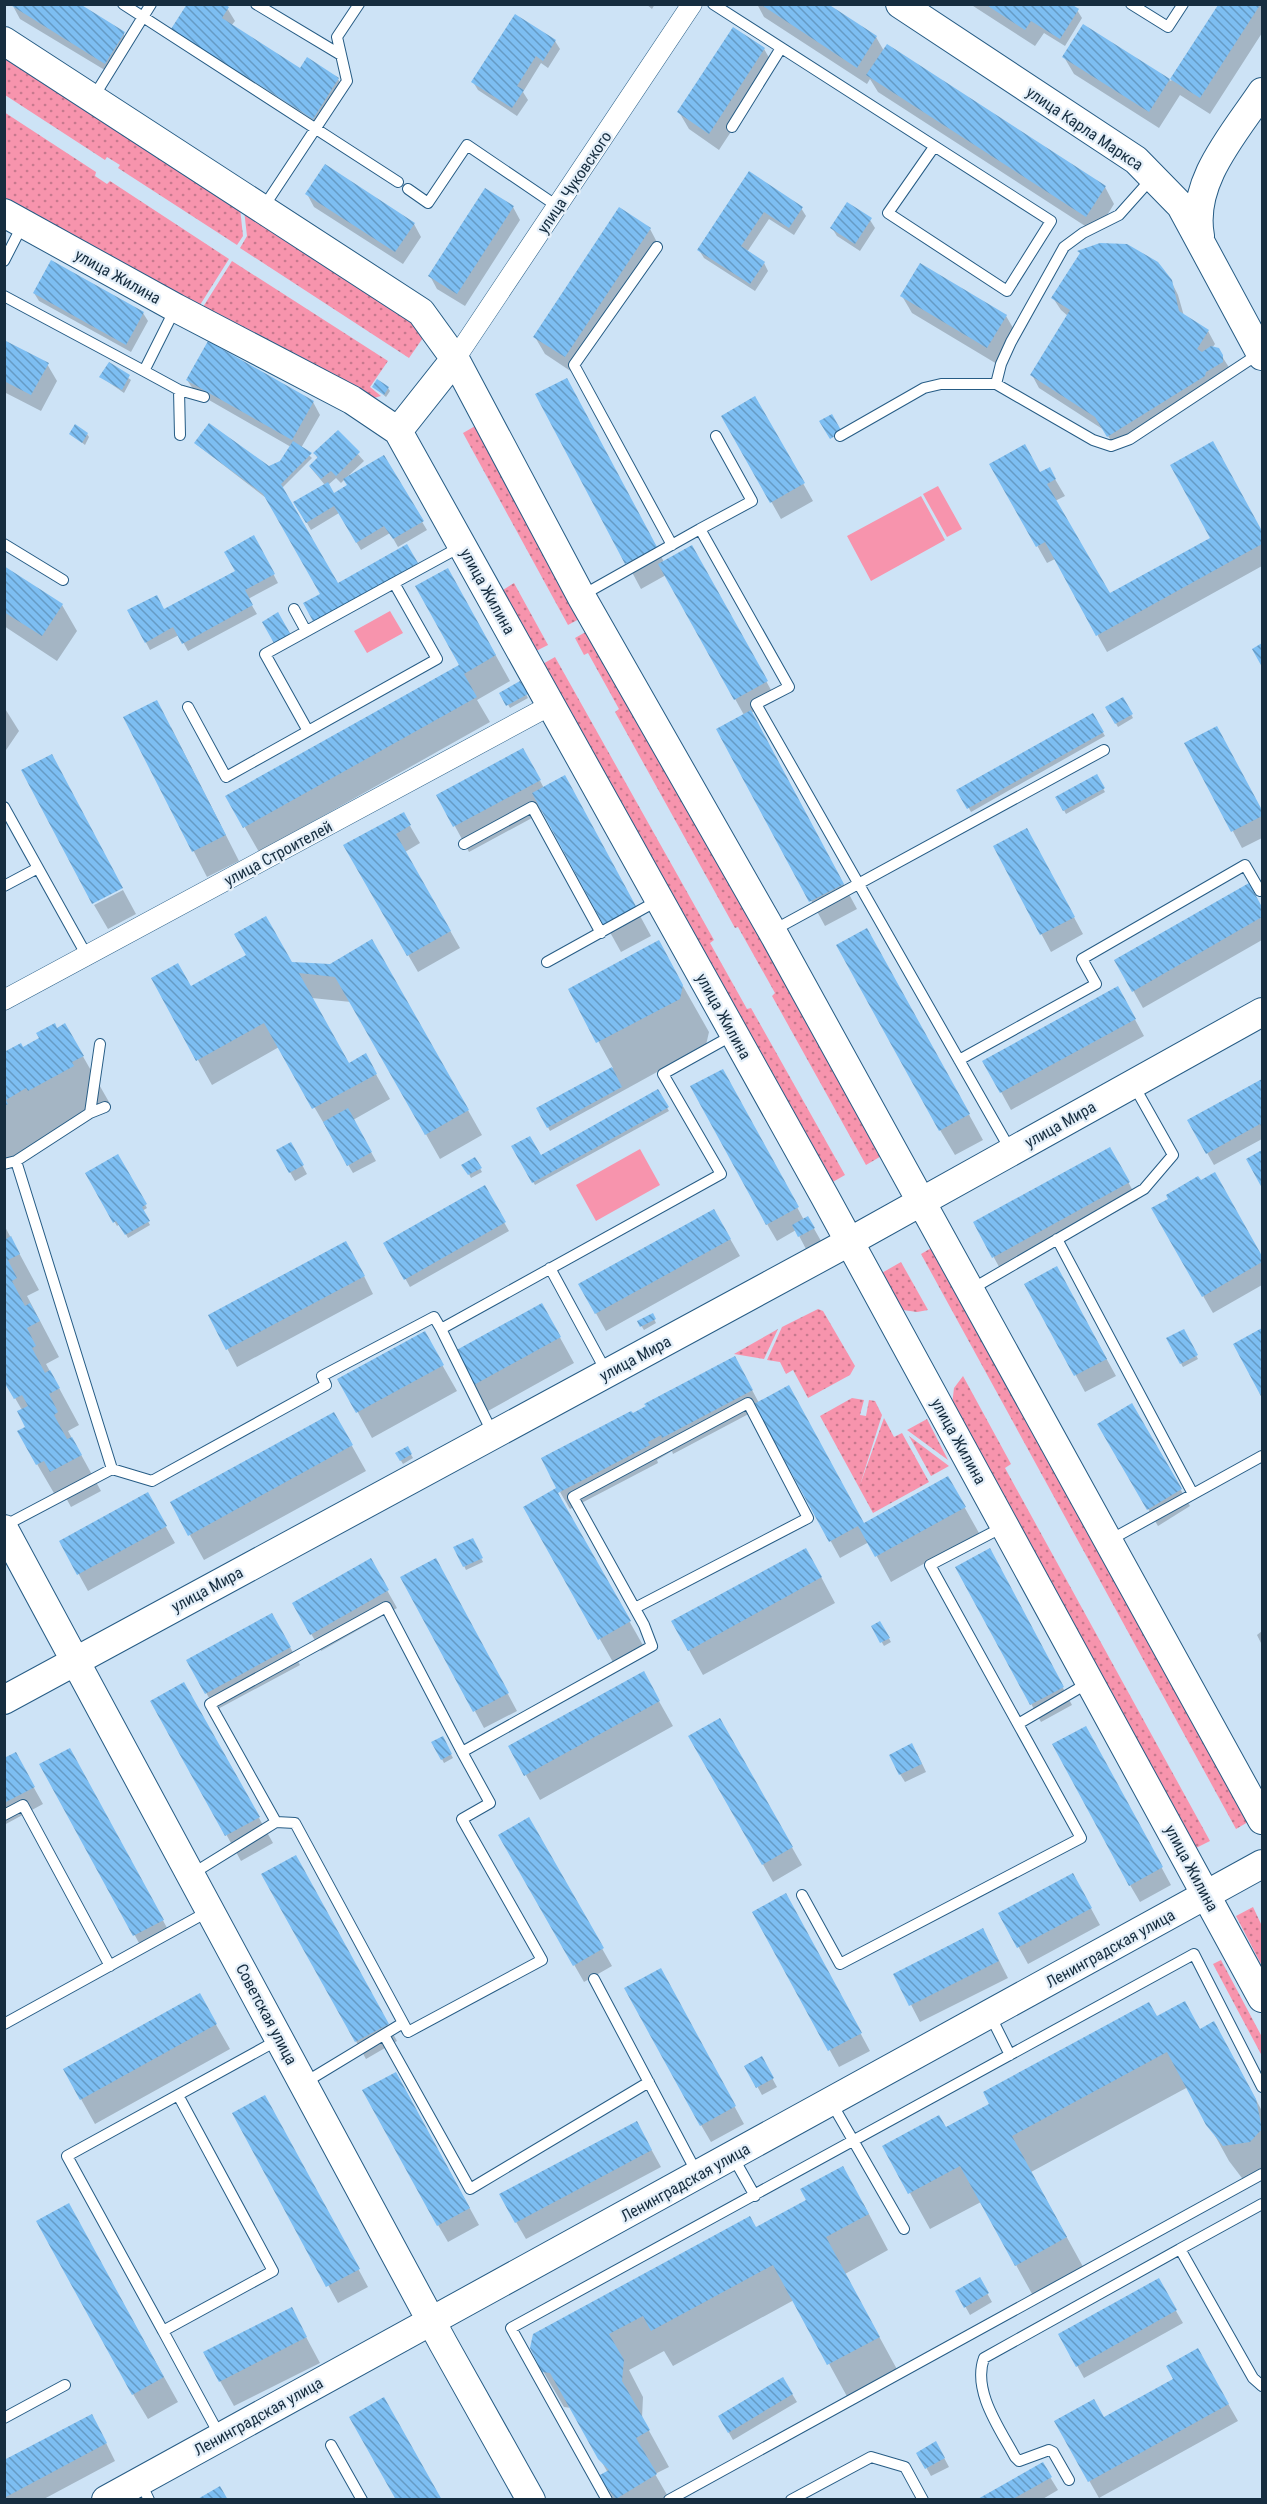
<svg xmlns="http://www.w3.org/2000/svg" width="1267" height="2504" font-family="'Roboto Condensed',sans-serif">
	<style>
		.green { fill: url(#green-dots) }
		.pitch { fill: #f794ad }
		.shadow { fill: #0003; fill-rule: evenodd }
		.building { fill: url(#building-back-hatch) }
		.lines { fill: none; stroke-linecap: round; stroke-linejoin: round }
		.lane-casing { stroke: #265c85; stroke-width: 12 }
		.street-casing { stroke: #265c85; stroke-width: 21 }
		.secondary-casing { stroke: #265c85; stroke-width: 30 }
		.lane { stroke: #fff; stroke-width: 10 }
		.street { stroke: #fff; stroke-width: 20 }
		.secondary { stroke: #fff; stroke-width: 28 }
		.labels { text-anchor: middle; stroke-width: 4.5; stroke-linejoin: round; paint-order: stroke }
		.street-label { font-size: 16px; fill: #162d3f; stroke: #e4eff9 }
	</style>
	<defs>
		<pattern id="green-dots" width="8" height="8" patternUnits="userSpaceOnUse" patternTransform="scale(1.5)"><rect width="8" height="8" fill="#f794ad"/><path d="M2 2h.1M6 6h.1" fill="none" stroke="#c7798e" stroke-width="1.8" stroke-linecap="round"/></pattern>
		<pattern id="building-back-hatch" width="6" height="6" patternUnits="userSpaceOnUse" patternTransform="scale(1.5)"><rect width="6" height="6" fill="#7dbef2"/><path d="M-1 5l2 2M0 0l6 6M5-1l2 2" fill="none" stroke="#659bc5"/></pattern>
	</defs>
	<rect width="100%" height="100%" fill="#cde3f6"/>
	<path class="green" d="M4,55L240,208L243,236L237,245L118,168L120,165L107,157L105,160L5,95Z
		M4,112L96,172L95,176L107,184L110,181L229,259L200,305L5,198Z
		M244,210L412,319L425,335L409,358L240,248L247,236Z
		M232,261L388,361L370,387L381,396L374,398L203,307Z
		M477,425L583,617L568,625L463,433Z
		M514,583L548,645L536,651L503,590Z
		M591,629L883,1155L866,1165L772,996L775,993L738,927L735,928L615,712L619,709L588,653L584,655L575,638Z
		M555,657L714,940L710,943L747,1009L751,1008L845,1175L831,1183L541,665Z
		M933,1247L1248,1822L1236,1829L921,1254Z
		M901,1262L928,1310L917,1312L903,1310L880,1274Z
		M818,1309L823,1311L855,1366L850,1375L808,1398L793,1370L786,1374L780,1362L767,1360L782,1327Z
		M778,1329L764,1359L734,1354Z
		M963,1376L1011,1464L1005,1468L1210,1841L1196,1848L952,1405L954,1388Z
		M852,1398L864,1400L860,1415L866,1416L869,1400L875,1401L882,1415L860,1485L884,1418L894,1437L902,1433L929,1482L873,1513L820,1416Z
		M927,1419L948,1460L907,1430Z
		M909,1436L949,1466L931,1476Z
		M1253,1907L1262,1926V1966L1236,1916Z
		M1221,1960L1262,2037V2056L1213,1964Z"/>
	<path class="pitch" d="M938,486L962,529L947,537L923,494Z
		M921,496L945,540L871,581L847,536Z
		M390,611L403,633L367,653L354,631Z
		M640,1149L660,1185L596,1221L576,1185Z"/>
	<path class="shadow" d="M646,4H655L652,9Z
		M757,4H826L876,37L884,51L1105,187L1114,204L1096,233L878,92L870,79L867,84L764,17Z
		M970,4H1068L1077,10L1082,18L1065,46L1044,33L1035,46Z
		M1220,4H1262V33L1210,114L1180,95L1159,128L1074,74L1064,57L1084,26L1171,81Z
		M13,6L123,33L131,46L113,75L20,19Z
		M227,8L235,21L231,26L300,70L338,79L345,92L320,131L180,41L173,29Z
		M555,41L560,49L548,68L541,63L523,92L528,100L517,116L478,90L473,82Z
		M764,49L774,66L719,150L689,129L679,112Z
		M750,174L801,208L806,216L794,235L769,219L747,252L764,263L768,271L755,291L704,258L699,250Z
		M307,194L414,224L421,237L403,264L314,207Z
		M513,207L520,220L465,306L437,289L430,276Z
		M870,220L875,228L860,251L837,236L832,228Z
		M650,229L659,246L575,374L545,354L535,337Z
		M1171,281L1178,295L1184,316L1208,331L1215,344L1212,348L1218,350L1230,369L1116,448L1104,430L1039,388L1032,375L1068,316L1061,310L1053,298Z
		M34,293L143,313L148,321L131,352L39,301Z
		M902,296L1006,316L1016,333L997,364L912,313Z
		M4,341L47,364L57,381L41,411L4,392Z
		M109,364L131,380L124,393L101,377Z
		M187,380L313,402L320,415L301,448L312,458L282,488L338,585L406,546L419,567L317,625L322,594L266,498L196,444L269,468L281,463L291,447L195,392Z
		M567,380L664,562L692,547L776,699L751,713L857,909L825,926L718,729L744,715L666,575L641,589L537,395Z
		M374,387L388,388L390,391L386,397Z
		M755,398L813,501L781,519L723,416Z
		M338,432L364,461L347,477L383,457L427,530L398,547L390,533L361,550L339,513L311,530L295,503L325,485L310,467L318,459L315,454ZM336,478L341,483L345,479L349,486L334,495L328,485Z
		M71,434H87L89,437L85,445Z
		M1212,444L1262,533V566L1107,652L1055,559L1047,563L991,464L1040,474L1049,469L1065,496L1055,501L1109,595L1212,538Z
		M254,537L278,583L248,599L257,614L188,651L179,635L150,650L129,611H164L237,572Z
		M4,568L62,605L77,631L57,661L4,626Z
		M462,595L510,681L477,700L490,722L259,852L227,796L461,665Z
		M520,683L528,698L510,708L501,693Z
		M1123,699L1133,718L1118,727L1107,708Z
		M4,707L19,731L4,753Z
		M1092,715L1105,736L971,812L959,790Z
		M125,718L171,727L239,861L207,877Z
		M1186,744L1226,745L1262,812V838L1242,848Z
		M523,750L544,788L578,802L651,936L621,952L543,812L469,852L438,795Z
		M1096,776L1105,792L1066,814L1057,797Z
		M403,814L420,843L405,852L460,948L418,972L345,846Z
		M995,847H1036L1083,934L1051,952Z
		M1249,885L1262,909V940L1143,1008L1116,960Z
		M123,890L136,914L108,929L94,905Z
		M372,941L482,1135L440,1159L351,1002L312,998L349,1064L365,1055L390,1099L353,1120L376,1161L353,1173L279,1047L212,1085L198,1060L191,988L292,964L330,965Z
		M658,942L709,1032L706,1045L550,1131L538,1109L613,1068L570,990Z
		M881,955L983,1140L955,1155L940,1130Z
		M1127,1005L1144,1036L1011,1110L984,1061Z
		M65,1025L109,1102L4,1167V1059Z
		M1262,1081V1139L1214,1165L1189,1121Z
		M732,1088L804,1220L808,1218L821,1241L806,1249L796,1230L777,1241L767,1224Z
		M658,1091L669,1111L535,1185L513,1147L540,1157Z
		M291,1144L307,1174L295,1181L278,1151Z
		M1110,1149L1138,1200L1003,1274L975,1223Z
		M118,1156L147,1208L142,1211L150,1225L128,1238L120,1224L117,1226L87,1173Z
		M475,1159L482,1172L471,1178L464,1165Z
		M1214,1174L1262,1259V1285L1213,1313L1153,1209Z
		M484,1187L509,1231L410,1287L385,1243Z
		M714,1211L740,1256L606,1331L580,1285Z
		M4,1225L39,1290L27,1296L59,1357L46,1364L79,1425L68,1431L101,1491L71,1507L65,1496L58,1500L37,1464L22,1410L4,1379Z
		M356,1260L373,1294L237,1367L210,1316Z
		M1026,1284L1066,1285L1116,1376L1085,1392Z
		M542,1305L574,1363L488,1411L455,1353Z
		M652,1315L656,1323L644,1330L639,1322Z
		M1262,1329V1395L1235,1345Z
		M1183,1331L1198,1359L1183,1367L1168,1339Z
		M424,1333L457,1391L372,1438L340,1380Z
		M744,1375L759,1403L864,1525L948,1478L979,1533L891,1582L869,1542L840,1558L758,1409L673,1454L672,1451L657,1460L658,1463L570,1509L560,1492L632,1415Z
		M1132,1405L1190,1506L1158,1526L1099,1424Z
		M334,1414L366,1471L204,1560L172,1503Z
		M407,1448L413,1458L403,1464L397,1454Z
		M555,1491L644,1647L614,1664L525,1507Z
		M147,1494L175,1543L88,1591L61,1542Z
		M472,1540L483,1562L466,1570L455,1547Z
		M370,1560L397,1608L321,1651L294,1604Z
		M957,1567H999L1072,1705L1041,1722Z
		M820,1575L835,1603L703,1675L689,1650Z
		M445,1576L517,1711L484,1728L403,1577Z
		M272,1615L300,1665L216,1710L188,1661Z
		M880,1623L891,1642L884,1646L873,1627Z
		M1262,1631V1645L1257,1635Z
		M643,1673L673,1726L540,1800L510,1747Z
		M152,1701L198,1709L273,1843L241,1861Z
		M719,1720L802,1865L773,1882L690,1736Z
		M442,1738L453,1758L444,1763L433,1742Z
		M1095,1745L1171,1885L1140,1902L1130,1885Z
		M917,1753L926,1772L905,1782L900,1774Z
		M15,1754L43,1804L4,1825V1760Z
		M41,1765L79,1767L172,1937L144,1952Z
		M528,1819L612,1966L584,1982L500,1835Z
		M305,1874L397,2041L366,2059L263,1875Z
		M1082,1892L1100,1925L1028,1964L1000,1914Z
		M754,1912H795L870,2051L839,2067Z
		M992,1947L1008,1978L920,2022L895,1974Z
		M670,1987L744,2124L711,2142L701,2125Z
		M199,1995L230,2049L95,2124L81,2099Z
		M1157,2018L1200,2031L1234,2059L1262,2111V2179L1245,2182L1229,2161L1188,2087L1031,2172L1087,2274L1036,2301L981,2202L930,2229L884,2146L946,2129Z
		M761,2058L777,2087L762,2095L746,2066Z
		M405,2091L479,2225L448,2242L438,2225Z
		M234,2114H274L368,2287L338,2303Z
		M646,2140L661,2167L526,2239L516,2222Z
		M863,2203L888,2250L845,2274L899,2373L849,2400L794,2300L673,2366L664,2351L629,2370L643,2397L642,2418L669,2467L655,2474L670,2500H614L601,2476L608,2473L571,2408L564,2407L543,2371L756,2229Z
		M82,2230L178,2402L148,2419L133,2394Z
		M979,2279L992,2302L970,2315L957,2292Z
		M1158,2280L1183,2323L1084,2378L1060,2335Z
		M291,2309L320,2363L234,2406L220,2381Z
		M1197,2350L1238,2421L1099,2498L1056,2422L1104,2419L1175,2379Z
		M783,2379L797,2402L733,2440L720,2417Z
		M101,2433L115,2461L42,2500H4V2462Z
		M936,2443L949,2467L931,2476L918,2453Z
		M1042,2464L1058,2490L1041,2500H979Z"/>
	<path class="building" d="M9,4H80L125,32L105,64Z
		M187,4H224L229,7L222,18L300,68L307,57L339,78L313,119L171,29Z
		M760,4H828L877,36L857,68Z
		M985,4H1071L1079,9L1060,39L1031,21L1025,30Z
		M1218,5H1260L1200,98L1170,79Z
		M515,14L556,40L543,61L536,56L517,86L524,90L512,108L471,82Z
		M1083,24L1170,79L1149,112L1062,57Z
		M733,27L765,48L709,134L677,112Z
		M887,44L1106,186L1086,217L866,75Z
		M325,164L415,223L395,252L305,194Z
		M749,171L803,207L789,228L764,212L741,246L765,262L750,284L697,250Z
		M485,188L514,206L457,294L428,276Z
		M847,202L872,218L855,244L830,228Z
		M619,207L651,228L565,357L533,337Z
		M1100,243L1127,244L1158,262L1172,280L1179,311L1209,330L1197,349L1202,352L1211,346L1219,348L1223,355V362L1206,372L1205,376L1107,437L1095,417L1030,375L1070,310L1051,298L1080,253L1077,251Z
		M51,260L144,312L126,345L33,293Z
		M920,263L1007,315L987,348L900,296Z
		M4,340L49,363L31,395L4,381Z
		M208,341L314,401L292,440L186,380Z
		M109,362L130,375L122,390L99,377Z
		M567,378L657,547L625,564L535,394Z
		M377,379L389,387L384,395L372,387Z
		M755,396L805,483L770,503L721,416Z
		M832,414L842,432L830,439L819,421Z
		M209,423L269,466L280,461L293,441L312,453L281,484L338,583L407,544L418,563L314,623L303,603L320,594L263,494L194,443Z
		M75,424L88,433L82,443L69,434Z
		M338,430L360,452L336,476L331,471L321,479L309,466L318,457L313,453Z
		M1213,441L1262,531V544L1096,636L1045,542L1036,547L989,464L1025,444L1040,472L1050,467L1056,479L1047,484L1110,593L1210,538L1170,465Z
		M384,455L424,521L393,539L384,526L356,543L334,506L306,523L293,502L328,482L334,493L347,485L343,479Z
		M254,535L275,574L245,590L253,605L182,644L173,627L145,643L127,610L157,595L164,609L235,571L224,552Z
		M692,545L768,681L734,700L658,564Z
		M4,566L63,604L42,636L4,612Z
		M448,568L496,655L464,674L477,697L243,828L225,796L459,665L415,586Z
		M278,612L291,635L275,645L262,622Z
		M1262,643V667L1252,649Z
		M520,681L528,694L506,706L499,693Z
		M1123,697L1133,714L1115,724L1105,707Z
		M157,700L226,835L192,852L123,717Z
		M751,710L844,884L809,902L716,729Z
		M1093,713L1104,732L967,809L956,790Z
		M1217,726L1262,810V816L1231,832L1184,743Z
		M523,748L541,780L453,827L436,795Z
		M52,754L123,888L92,904L21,770Z
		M1097,774L1105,788L1063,811L1055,797Z
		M565,775L638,910L605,928L532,793Z
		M404,812L411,825L396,834L451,931L407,956L343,845Z
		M1027,828L1075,917L1040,935L993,846Z
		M1249,883L1262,907V917L1132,992L1114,960Z
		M266,916L292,962L330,964L372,939L469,1110L425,1135L335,977L299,973L349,1063L366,1053L377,1074L312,1109L264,1023L196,1061L151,978L178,963L191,986L246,955L234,934Z
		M867,928L970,1114L939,1131L836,945Z
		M659,940L683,985L680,999L596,1043L568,989Z
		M1118,986L1136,1019L1000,1093L982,1061Z
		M55,1023L57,1028L65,1023L84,1056L72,1062L74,1066L28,1091L26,1088L6,1100L8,1104L4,1106V1052L21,1043L23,1047L39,1038L36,1033Z
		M612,1067L622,1087L547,1128L536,1108Z
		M723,1069L799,1207L766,1225L690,1086Z
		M1262,1079V1128L1260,1124L1206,1154L1187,1120Z
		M658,1089L669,1107L532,1183L511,1146L530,1136L541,1155Z
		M348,1108L372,1152L347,1166L323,1122Z
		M291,1142L304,1165L289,1173L276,1150Z
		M1110,1147L1130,1182L992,1258L973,1222Z
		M1262,1150V1188L1246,1159Z
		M118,1154L147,1204L142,1207L150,1221L125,1235L116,1221L113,1223L85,1173Z
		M475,1157L482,1168L468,1175L461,1165Z
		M1215,1172L1262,1256V1262L1202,1297L1151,1208L1168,1199L1166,1195L1198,1176L1201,1180Z
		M485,1185L506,1222L404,1280L383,1243Z
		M714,1209L731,1239L595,1314L578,1284Z
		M808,1216L815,1228L798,1237L792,1225Z
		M4,1236L6,1239L11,1236L20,1254L8,1260L17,1278L12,1281L25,1306L30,1303L40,1321L27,1328L36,1346L32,1348L45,1373L50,1370L60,1388L49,1394L58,1412L54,1415L67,1439L72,1437L82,1455L50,1472L44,1461L36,1465L17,1431L25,1427L17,1411L28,1406L22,1395L14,1399L4,1382Z
		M346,1241L365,1276L226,1350L208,1315Z
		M1057,1266L1107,1359L1074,1376L1024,1284Z
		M542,1303L561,1337L472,1386L453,1352Z
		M653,1313L656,1319L640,1327L637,1321Z
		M1262,1328V1398L1233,1344Z
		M1184,1329L1198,1355L1180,1364L1166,1338Z
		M425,1331L444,1365L356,1413L337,1379Z
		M735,1356L753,1390L662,1438L661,1435L648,1442L650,1445L558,1493L631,1621L598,1640L523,1507L556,1488L541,1458L631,1411L633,1413L646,1406L644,1404Z
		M789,1385L864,1523L948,1476L966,1507L875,1557L858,1526L829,1542L754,1404Z
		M1132,1403L1182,1489L1147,1510L1097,1424Z
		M334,1412L353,1445L188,1536L170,1502Z
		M408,1446L412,1454L400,1461L395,1453Z
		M148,1492L167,1526L77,1575L59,1541Z
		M473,1538L483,1558L463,1567L453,1547Z
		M806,1548L822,1577L688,1651L671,1621Z
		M990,1548L1064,1687L1030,1705L955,1567Z
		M371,1558L389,1590L310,1635L292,1603Z
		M436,1558L509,1693L473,1712L400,1577Z
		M272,1613L291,1647L205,1694L186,1660Z
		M880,1621L890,1638L880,1643L871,1626Z
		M644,1671L660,1701L524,1776L508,1746Z
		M184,1682L260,1817L225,1836L150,1701Z
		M720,1718L793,1847L762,1865L688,1736Z
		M1086,1726L1163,1867L1129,1886L1052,1744Z
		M443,1736L452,1754L441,1760L431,1742Z
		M912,1743L922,1764L899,1775L889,1755Z
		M70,1748L164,1920L133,1936L39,1764Z
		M16,1752L35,1787L4,1803V1758Z
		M529,1817L604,1948L573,1966L498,1835Z
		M296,1855L389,2024L355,2042L261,1874Z
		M1073,1873L1092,1908L1017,1948L998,1913Z
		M786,1893L862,2033L828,2051L752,1912Z
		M983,1928L999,1961L909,2006L893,1974Z
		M661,1968L736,2106L700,2126L624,1988Z
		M200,1993L217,2024L80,2100L63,2069Z
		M1185,2001L1200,2029L1214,2021L1256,2099L1262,2129L1250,2142L1223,2146L1206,2125L1167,2052L1012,2136L1067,2237L1015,2266L960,2166L908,2194L882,2146L939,2115L946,2127L989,2104L983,2092L1149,2002L1157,2016Z
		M762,2056L774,2078L756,2088L744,2066Z
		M396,2072L470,2208L437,2226L362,2090Z
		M265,2095L360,2269L326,2287L232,2113Z
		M637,2121L652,2150L515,2223L499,2194Z
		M843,2166L869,2214L826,2237L880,2337L827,2365L773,2265L651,2331L643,2316L609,2334L624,2360L622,2381L650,2430L636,2438L657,2474L616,2499L598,2476L609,2470L598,2459L550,2373L542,2372L530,2348L533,2334L750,2216L756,2227L806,2200L800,2189Z
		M69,2203L164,2377L132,2395L36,2221Z
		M980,2277L989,2293L964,2308L955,2291Z
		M1159,2278L1177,2310L1076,2367L1058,2334Z
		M292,2307L307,2337L219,2382L203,2352Z
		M1198,2348L1229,2404L1088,2482L1054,2421L1094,2399L1104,2417L1173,2379L1166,2366Z
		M783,2377L793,2394L728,2433L718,2416Z
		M384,2397L442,2500H396L349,2417Z
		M92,2414L107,2443L4,2498V2460Z
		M936,2441L945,2458L925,2469L916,2453Z
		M1043,2462L1052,2477L1011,2500H976Z
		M220,2486L228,2500H196Z"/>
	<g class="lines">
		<defs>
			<path id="lane" d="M123,4L398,182
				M256,4L341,55
				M713,4L1051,221L1007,291L888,213L934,147
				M1131,4L1168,27L1183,4
				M93,98L151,4
				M732,127L781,48
				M408,189L428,203L467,145L557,206
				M263,208L347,81L337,37L359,4
				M657,247L574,365L672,545
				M4,261L23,224
				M4,296L144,371L175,309
				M144,371L179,390L204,397
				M996,384L1001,364L1011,342L1064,247L1083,233L1119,215L1152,178
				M179,390L180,435
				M840,436L924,388L941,384H996L1093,440L1111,446L1130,439L1260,353
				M700,529L752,501L716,436
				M4,544L63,580
				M581,596L700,529L789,687L756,704L1011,1151
				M294,609L306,631
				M188,707L226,777L437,659L394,583L460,547
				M308,731L265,654L394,583
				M4,807L87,956
				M464,844L532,807L601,933
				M4,886L38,868
				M772,931L1104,750
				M547,962L657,901
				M959,1060L1096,984L1082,959L1245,865L1260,891L1262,889
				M90,1113L105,1107
				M4,1164L16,1161L90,1113L100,1044
				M1057,1239L1193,1494
				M550,1268L607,1373
				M970,1290L1144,1189L1173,1155L1133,1084
				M441,1329L493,1434
				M112,1469L152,1481L326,1385L322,1376L434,1317L441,1329L721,1174L663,1074L733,1035
				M4,1526L112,1469L16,1161
				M1110,1540L1262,1456
				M1018,1724L1088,1683
				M4,1815L23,1805L110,1966
				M276,1822L295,1823L408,2032L542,1960L462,1819L490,1803L462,1752
				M192,1874L276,1822L210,1704L386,1607L462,1752L652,1646L644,1625L573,1497L748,1403L808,1518L635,1608
				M802,1895L840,1964L1081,1838L930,1565L1003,1527
				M594,1979L698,2175
				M990,2015L1010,2055
				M4,2024L209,1911
				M384,2035L470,2189L649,2082
				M304,2083L403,2023
				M178,2095L273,2271L163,2331L220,2436
				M831,2102L904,2229
				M733,2157L755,2196
				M1262,2204L1180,2249L1253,2378L1262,2386
				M163,2331L67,2156L278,2040
				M4,2418L65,2385
				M331,2445L362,2500
				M1069,2480L1053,2452L1049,2450L1019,2461L1015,2457C1000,2429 972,2391 984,2358L1180,2249
				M140,2481L149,2500
				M607,2500L511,2328L1194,1954L1262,2087
				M669,2500L1262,2174
				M791,2500L871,2457L905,2467L923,2500"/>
			<path id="street" d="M455,359L692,4
				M4,1000L551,705"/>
			<path id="secondary" d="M900,4L1136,160L1181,206L1262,356
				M4,41L421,312L455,359L581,596L772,931L1262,1820
				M4,213L176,308L352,400L398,431L825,1197L1262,1998
				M1200,236C1190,182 1234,134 1262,92
				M398,431L455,359
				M4,1529L443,2343L531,2500
				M4,1700L849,1242L1262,1012
				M106,2500L1262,1864"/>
		</defs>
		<use href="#lane" class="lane-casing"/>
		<use href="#street" class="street-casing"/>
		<use href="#secondary" class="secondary-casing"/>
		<use href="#lane" class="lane"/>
		<use href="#street" class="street"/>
		<use href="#secondary" class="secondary"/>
	</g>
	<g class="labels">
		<g class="street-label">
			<text transform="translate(1085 128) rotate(34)" y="6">улица Карла Маркса</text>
			<text transform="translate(574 182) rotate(-56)" y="6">улица Чуковского</text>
			<text transform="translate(118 276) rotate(29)" y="6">улица Жилина</text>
			<text transform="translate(488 591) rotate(61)" y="6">улица Жилина</text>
			<text transform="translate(278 853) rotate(-28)" y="6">улица Строителей</text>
			<text transform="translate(724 1016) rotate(61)" y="6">улица Жилина</text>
			<text transform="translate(1060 1124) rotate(-29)" y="6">улица Мира</text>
			<text transform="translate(635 1358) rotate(-28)" y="6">улица Мира</text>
			<text transform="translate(959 1441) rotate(61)" y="6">улица Жилина</text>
			<text transform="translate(207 1589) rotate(-28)" y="6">улица Мира</text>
			<text transform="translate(1192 1868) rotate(62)" y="6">улица Жилина</text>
			<text transform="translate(1110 1948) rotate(-29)" y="6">Ленинградская улица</text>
			<text transform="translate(267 2014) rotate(62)" y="6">Советская улица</text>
			<text transform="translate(685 2182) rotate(-29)" y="6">Ленинградская улица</text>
			<text transform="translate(258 2416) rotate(-29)" y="6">Ленинградская улица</text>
		</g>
	</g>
	<rect width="1267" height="2504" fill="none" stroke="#162d3f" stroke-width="12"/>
</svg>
